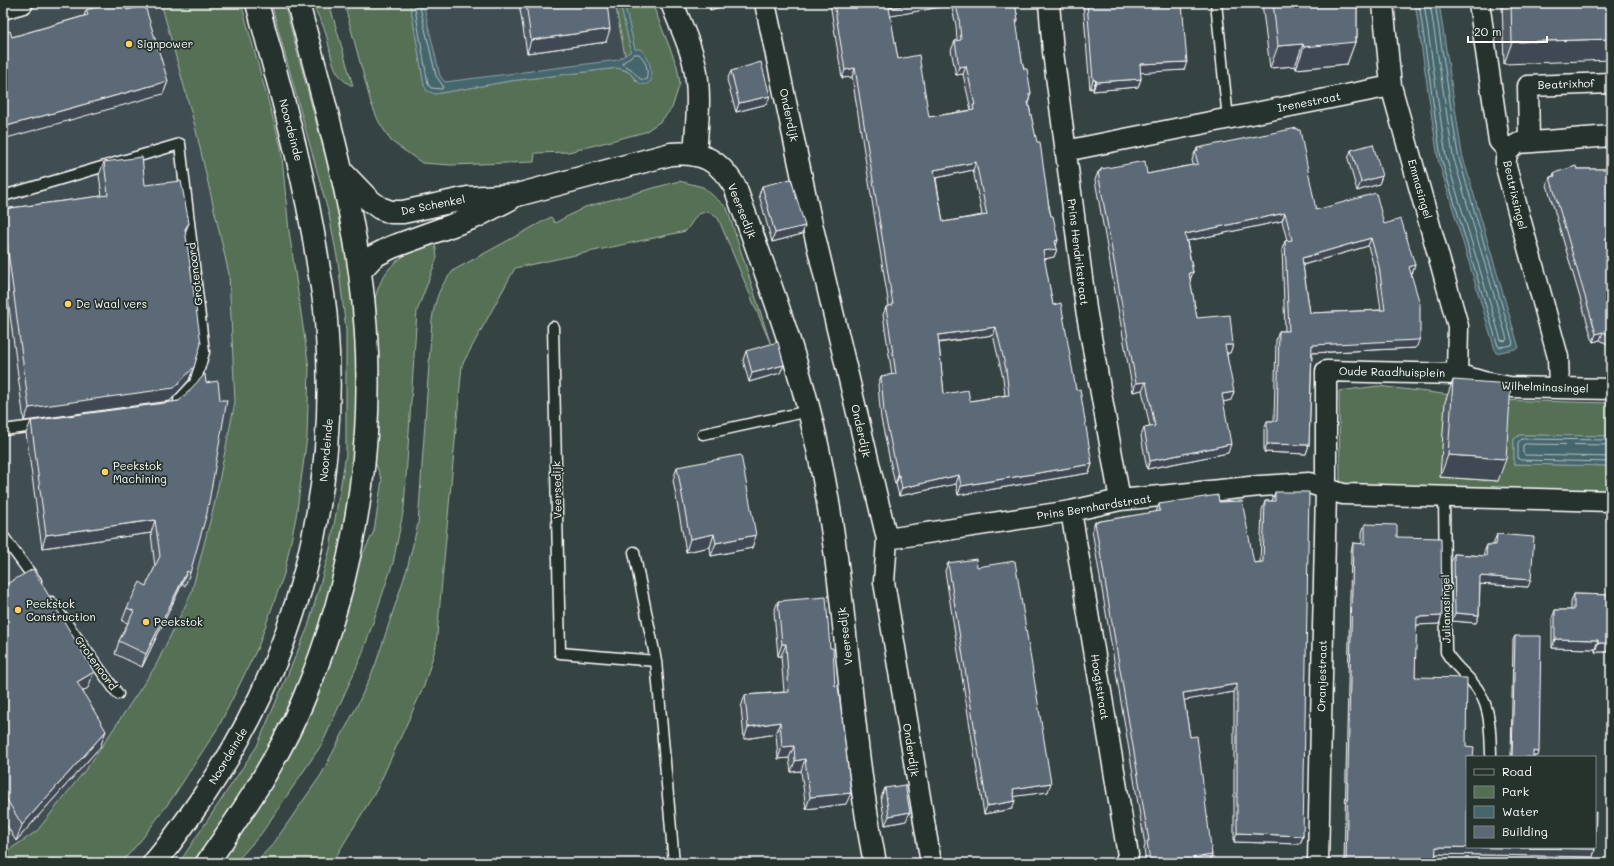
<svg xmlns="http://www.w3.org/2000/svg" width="1614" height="866" font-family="Mali,sans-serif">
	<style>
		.built { fill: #414e52 }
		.green { fill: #556f55; stroke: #aab7aa }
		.water { fill: #45666c; stroke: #8fa3a7 }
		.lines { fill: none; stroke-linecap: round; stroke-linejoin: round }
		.shore { stroke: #b5c2c4; stroke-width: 1 }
		.lane-casing { stroke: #fff; stroke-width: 13 }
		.street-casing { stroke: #fff; stroke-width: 23 }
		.secondary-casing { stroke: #fff; stroke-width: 25 }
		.lane { stroke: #26332d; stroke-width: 10 }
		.street { stroke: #26332d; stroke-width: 20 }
		.secondary { stroke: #26332d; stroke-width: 22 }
		.wall { fill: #4f5a65; stroke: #fff; fill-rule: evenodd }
		.shaded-wall { fill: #404a53; stroke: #fff }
		.building { fill: #5c6976; stroke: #fff; fill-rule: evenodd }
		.poi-dot { fill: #ffd166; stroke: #26332d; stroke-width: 1.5 }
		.labels { text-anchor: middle; stroke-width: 3.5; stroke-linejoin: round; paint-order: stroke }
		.poi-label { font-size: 11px; fill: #fff; stroke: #26332d; text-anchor: start }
		.street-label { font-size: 11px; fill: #fff; stroke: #26332d }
	</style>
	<rect width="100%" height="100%" fill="#364343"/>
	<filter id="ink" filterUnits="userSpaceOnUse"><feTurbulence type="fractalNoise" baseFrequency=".025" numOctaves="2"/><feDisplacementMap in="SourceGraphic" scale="8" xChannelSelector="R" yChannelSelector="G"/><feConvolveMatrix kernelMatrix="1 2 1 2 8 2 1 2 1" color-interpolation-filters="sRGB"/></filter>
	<g filter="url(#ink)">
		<path class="built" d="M3,3H170L192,89L245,344L216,516L169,665L38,836L3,862Z
			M423,3H615L625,56L618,60L445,82L440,76Z"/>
		<path class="green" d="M161,3H241L281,147L289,231L309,368L307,437L296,517L284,574L258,647L219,726L173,797L142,839L121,863H3V854L37,831L90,764L155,667L191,594L214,506L235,402L229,274L195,126Z
			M271,3H284L349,244L361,329L359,449L346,546L324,623L272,749L197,863H179L257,746L308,627L330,549L346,454V330L338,262L329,215Z
			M312,3H329L353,86C329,76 332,49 324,28C321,19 315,12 312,3Z
			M344,3H410L424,85L435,94L510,81L618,68L629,72L637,82L635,50L624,3H652L677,66L680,83L672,108L661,121L645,132L569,152L535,153L534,162L451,165L422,163L391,141L379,122L371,103Z
			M615,3H620L631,51L625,56Z
			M679,181L703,187L727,208L771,345L718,218L707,211L697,215L686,231L515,268L462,365L436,646L424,686L377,789L332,863H255L273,844L321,775L357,706L375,666L407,569L418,524L432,320C435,299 440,285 454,270L551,217L555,223L585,207Z
			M435,241L437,258L417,311L404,508L393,563L362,655L322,744L261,834L235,863H214L374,531L382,480L372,454V313C379,269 395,257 435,241Z
			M1378,386L1492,400L1611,403V436L1520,435L1514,439V464L1611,466V492L1346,485L1340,481L1339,391Z"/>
		<path class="water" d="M410,3H423L440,76L445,82L618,60L631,51L620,3H624L635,49H640C651,59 651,67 651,81C641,90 636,79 630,73C627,70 622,69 618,68L510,81L435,94L427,91L424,85Z
			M1415,3H1439L1462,154L1519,348L1496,353L1438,159Z
			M1520,435L1611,436V466L1514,464V439Z"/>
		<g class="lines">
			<path class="shore" d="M414,3L428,84L431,88L442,89L443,86L436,76L419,3
				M1419,3L1441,158L1498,346L1500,347L1512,345L1513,343L1458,155L1435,3
				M1424,3L1446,157L1501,340L1505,341L1507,339L1453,156L1430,3
				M634,54H639C646,60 649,71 646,80L640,79L631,69L622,64Z
				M1611,440L1522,439L1518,442V458L1520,460L1611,462
				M1611,445L1525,444L1523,445V453L1525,455L1611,457"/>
			<defs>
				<path id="lane" d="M1216,3L1228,119
					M3,196L180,144L204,352L195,383L179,400
					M553,327L560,653L656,661L674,863
					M3,430L42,425
					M703,434L809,411
					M1444,498L1446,652C1453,664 1463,672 1472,682C1491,703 1490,727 1491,754
					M3,536L36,581
					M634,552L656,661
					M51,602L118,694"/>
				<path id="street" d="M765,3L809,211L887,539L884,582L931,863
					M1049,3L1053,52L1086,309L1120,500
					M1383,3L1391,86L1458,326L1457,374
					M1479,3L1499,141L1508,151
					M3,9L23,3
					M1529,141L1528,86L1611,83
					M1065,151L1391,86
					M1559,388L1558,357L1506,167C1505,154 1508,149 1519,143L1611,136
					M1071,511L1128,855L1125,863
					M887,539L1071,511L1120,500L1260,486L1309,483L1343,494L1611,501
					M1318,863L1326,490V371L1457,374L1484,382L1510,387L1611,389"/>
				<path id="secondary" d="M672,3C679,22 689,42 694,62C701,92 697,124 695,155
					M341,171L369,200L380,208L391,212H403L468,198L517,195L671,154C702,151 719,160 735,187C766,273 799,359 818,449C847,585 848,726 875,863
					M360,271L374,256L392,247L475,217L510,199
					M154,863C172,842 187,820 203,797C299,656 340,490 326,320C325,303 322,287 319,270C306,179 281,92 257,3
					M207,863C242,813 277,761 302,703C360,568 380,418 360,273C348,182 321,92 298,3"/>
			</defs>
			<use href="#lane" class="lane-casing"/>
			<use href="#street" class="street-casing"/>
			<use href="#secondary" class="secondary-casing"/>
			<use href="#lane" class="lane"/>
			<use href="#street" class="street"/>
			<use href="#secondary" class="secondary"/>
		</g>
		<path class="wall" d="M519,3H607L606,42L527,53Z
			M708,3H732L731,4L710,10Z
			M830,3H1015L1018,20L1016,24L1022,61L1031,93L1029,98V105L1051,216L1058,240L1056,245L1057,249L1054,257L1044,259L1053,305L1076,390L1092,464L1089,473L958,495L956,484L899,496L896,484H895L881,419L878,385L881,376L892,375L883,315L886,307L889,306L852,77L842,78ZM951,5L956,25L957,41H955L951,50L956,75L963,74L971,110L929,117L898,59L890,16ZM973,170L982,215L943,222L936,178ZM993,335L1003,378L1005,395L970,401L944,394L939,343Z
			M1083,3H1182L1184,70L1140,72L1141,79L1138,87L1093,91V88L1090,89Z
			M1262,3H1357V37L1347,64L1296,69L1295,66L1270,68Z
			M1502,3H1611L1504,64Z
			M86,10H127L168,81L163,94L12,37L84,16Z
			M731,71L767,104L736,112L727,80Z
			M1197,148L1316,210L1384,224L1415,265L1411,274L1417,346L1415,348L1312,353L1309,445L1306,454L1264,452V429L1267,421H1274L1276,340L1279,331H1285L1282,249L1285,241L1287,240L1282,221L1187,241L1193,272L1190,280L1197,318L1233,345L1230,353H1227L1231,400L1223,402L1228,453L1147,469L1141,436L1144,428L1150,427L1142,390L1133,392L1095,180L1098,172H1099L1101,169L1147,174L1193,165L1192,160L1195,152L1196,151ZM1368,246L1376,274L1381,310L1310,313L1303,265Z
			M1351,150L1382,176L1379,184L1357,191L1348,159Z
			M104,162L145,185L185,233L194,367L189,380L170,401L24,421L3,261V209L102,196L99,175Z
			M1577,169H1611V346L1600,340L1593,342L1547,185L1550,177L1553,176L1554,173Z
			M762,186L802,234L772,242L759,195Z
			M746,351L784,365L780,373L749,382L743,360Z
			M1453,380L1498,481L1440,477L1445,402Z
			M179,401L190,573L185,586L182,584L142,667L115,654L119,641L128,623L122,621L127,608L146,586L155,567L151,533L42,548L26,433L31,421Z
			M677,467L756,535L752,548L711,556L710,547L686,552L673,480Z
			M1275,492L1303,836L1300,844L1234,842V692L1184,700L1190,737L1212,855L1209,863H1146L1144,849L1145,845L1092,530L1095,522L1156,512L1159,504L1219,502L1254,563L1260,562L1262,510L1265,501H1272Z
			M1365,524L1397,537L1439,624L1416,625L1415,677L1466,746L1467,847L1595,849L1593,857L1436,854L1435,863H1344L1351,551L1353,543L1362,544V532Z
			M1497,534L1528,587L1480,584L1479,615L1476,623L1452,621L1451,562L1454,554L1483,556L1484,552L1487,545H1494V542Z
			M948,563L977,567L1048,792L1015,796L1012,809L984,814L945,571Z
			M3,586L88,688L83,691L100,747L16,841L3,819Z
			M1574,594L1611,595V652H1595V649L1552,648V618L1555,610H1571V602Z
			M778,601L830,648L835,686L846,804L806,809L801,771L791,772L789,758L778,759L776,734L744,739L741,707L745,695L784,692L781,656H778L774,612Z
			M1515,636L1538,756H1533V757H1511L1513,640Z
			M885,788L906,821L885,825L881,797Z
			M1611,795V834H1609V801Z"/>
		<path class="shaded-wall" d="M712,3H732L731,4L710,10Z
			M918,3H952L951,5L886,17L889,8Z
			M610,29L606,42L527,53L531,40Z
			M1355,37H1357L1347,64L1296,69L1304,47Z
			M1611,39V60L1504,64L1512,42Z
			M1303,44L1295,66L1270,68L1278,46Z
			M1187,62L1184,70L1137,73L1140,64Z
			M966,66L963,74L956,75L959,67Z
			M855,68L852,77L842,78L845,70Z
			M1141,79L1138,87L1093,91L1096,82Z
			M1093,80H1096L1093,88L1090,89Z
			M168,81L163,94L3,139V127Z
			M770,96L767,104L736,112L739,103Z
			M976,162L973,170L931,179L934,170Z
			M1382,176L1379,184L1357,191L1361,182Z
			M1285,213L1282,221L1182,242L1185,234Z
			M189,223L184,236L185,229Z
			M805,226L802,234L772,242L775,233Z
			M1371,238L1368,246L1299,266L1302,258Z
			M1058,240L1055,249H1057L1054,257L1040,260L1043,251L1055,241Z
			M1415,265L1412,274L1406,275L1409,267Z
			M1193,272L1190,280L1189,273Z
			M996,327L993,335L935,343L938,335Z
			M1603,332L1600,340L1593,342L1596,334Z
			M1420,338L1417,346L1415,348L1309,353L1312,345Z
			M1225,345H1233L1230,353H1222Z
			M784,365L780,373L749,382L752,373Z
			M194,367L189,380L170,401L24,421L29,408Z
			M1146,382L1142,390L1133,392L1136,383Z
			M1234,392L1231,400L1219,403L1222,394Z
			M1231,444L1228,453L1147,469L1150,461Z
			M1267,444L1309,445L1306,454L1264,452Z
			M1448,455L1506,459L1498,481L1440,477Z
			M1092,464L1089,473L958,495L961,486Z
			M899,475L896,484H895L898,476Z
			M959,475L956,484L899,496L902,488Z
			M155,520L151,533L42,548L46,535Z
			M714,534L710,547L686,552L690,539Z
			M756,535L752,548L711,556L716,543Z
			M187,571L182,584L142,667L146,654Z
			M1480,576L1531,580L1528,587L1477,584Z
			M1455,613L1479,615L1476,623L1452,621Z
			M1442,616L1439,624L1414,625L1417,617Z
			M1555,639L1598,640L1595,649L1552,648Z
			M1598,643H1611V652H1595Z
			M782,644H786L781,656H778Z
			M94,672L88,688L71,698L77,682Z
			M1237,684L1234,692L1180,701L1183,693Z
			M780,722L776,734L744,739L748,727Z
			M106,731L100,747L16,841L22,825Z
			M794,746L789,758L778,759L782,747Z
			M1533,751L1539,752L1538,756H1532Z
			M805,759L801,771L791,772L795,761Z
			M1051,783L1048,792L1010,797L1013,789Z
			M851,793L846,804L806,809L810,797Z
			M1015,801L1012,809L984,814L987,806Z
			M910,812L906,821L885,825L889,816Z
			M1611,827V834H1609Z
			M1237,833L1303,836L1300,844L1234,842Z
			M1436,847L1595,849L1593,857L1433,854Z
			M1212,855L1209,863H1191L1193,858Z
			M1154,860L1153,863H1149L1150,861Z
			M1378,861L1435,863H1377Z"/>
		<path class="building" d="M111,3H125L127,10L145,6L168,81L3,127V33L10,31L12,37L88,15L86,10Z
			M526,3H607L610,29L531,40Z
			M834,3H918L889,8L898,59L919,55L929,117L974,110L973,105H975L966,66L959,67L955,41L961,40L959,17L955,3H1015L1018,20H1016L1022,61L1024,69H1027L1031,93L1029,94L1030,102H1028L1037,142H1040L1049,208L1051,216H1053L1058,240L1055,241L1057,249L1043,251L1053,305L1061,303L1076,390L1080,389L1092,464L961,486L959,475L902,488L899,475L898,476L884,411L881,376L896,374L886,307L893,305L855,68L845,70ZM976,162L987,215L943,222L934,170ZM996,327L1006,369L1009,395L970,401L968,390L944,394L938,335Z
			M1087,3H1182L1187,62L1140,64L1141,79L1096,82V80H1093Z
			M1273,3H1357V37H1355V42L1304,47L1303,44L1278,46Z
			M1511,3H1611V39L1512,42Z
			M761,62L770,96L739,103L731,71Z
			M1297,128V130H1300L1316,210L1376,193L1384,224L1401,219L1415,265L1409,267L1420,304V338L1418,340L1312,345L1309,445L1267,444V421H1277L1279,331H1289L1285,241L1292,240L1285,213L1185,234L1193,272L1189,273L1197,318L1230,315L1233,345H1225L1234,392L1222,394L1231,444L1150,461L1144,428L1155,426L1146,382L1136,383L1098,172L1101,171V169L1145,161L1147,174L1198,164L1195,152L1198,151L1197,148ZM1371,238L1379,266L1385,310L1310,313L1302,258Z
			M1373,144L1382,176L1361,182L1351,150Z
			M142,157L145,185L181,181L189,223L185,229L201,344L194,367L174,388L29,408L3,214V209L108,195L104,162Z
			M1576,166L1577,169H1611V336L1603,332L1596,334L1550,177L1555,176L1554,173Z
			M791,179L805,226L775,233L762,186Z
			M778,342L784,365L752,373L746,351Z
			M205,374L206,383L218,381L220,400H227L207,513L190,573L187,571L146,654L119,641L134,611L127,608L140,582L146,586L160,556L155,520L46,535L31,421L179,401Z
			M1453,380L1511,384L1506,459L1448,455Z
			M741,455L756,535L716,543L714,534L690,539L677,467Z
			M1275,492H1309L1303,836L1237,833V684L1183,693L1190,737L1197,736L1212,855L1193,858L1194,863H1154V860L1150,861L1147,841H1149L1095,522L1160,511L1159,504L1218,495L1219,502L1242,501L1254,563L1263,562L1265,501H1275Z
			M1365,524L1397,525V537L1441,538L1442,616L1417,617L1415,677L1467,678L1466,746L1474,747L1473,757H1467V847H1595V812H1596L1595,849L1436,847L1435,863L1378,861L1377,863H1346L1353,543L1365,544Z
			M1497,534L1534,537L1531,580L1480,576L1479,615L1455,613L1454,554L1486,556L1487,545H1496Z
			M976,559L977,567L1015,561L1051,783L1013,789L1015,801L987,806L948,563Z
			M33,569L94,672L77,682L106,731L22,825L3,793V586Z
			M1574,594L1611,595V643H1598V640L1555,639V610H1574Z
			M826,597L830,648H833L835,686L838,685L851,793L810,797L805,759L795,761L794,746L782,747L780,722L748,727L745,695L789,692L786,644H782L778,601Z
			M1515,636H1541L1539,752L1533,751V757H1512Z
			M905,785L910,812L889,816L885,788Z"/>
	</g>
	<g class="poi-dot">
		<circle cx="129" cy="44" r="4"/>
		<circle cx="68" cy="304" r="4"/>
		<circle cx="105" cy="472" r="4"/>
		<circle cx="18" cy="610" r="4"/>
		<circle cx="146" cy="622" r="4"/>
	</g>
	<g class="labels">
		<g class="poi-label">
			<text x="137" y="48">Signpower</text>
			<text x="76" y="308">De Waal vers</text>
			<text x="113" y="470">Peekstok<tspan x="113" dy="13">Machining</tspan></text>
			<text x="26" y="608">Peekstok<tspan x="26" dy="13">Construction</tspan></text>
			<text x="154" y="626">Peekstok</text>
		</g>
		<g class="street-label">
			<text transform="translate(1566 84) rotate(-2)" y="4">Beatrixhof</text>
			<text transform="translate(1309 102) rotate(-11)" y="4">Irenestraat</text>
			<text transform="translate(789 115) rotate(78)" y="4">Onderdijk</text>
			<text transform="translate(291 130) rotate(75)" y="4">Noordeinde</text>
			<text transform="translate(1420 189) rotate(74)" y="4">Emmasingel</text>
			<text transform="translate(1515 195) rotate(77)" y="4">Beatrixsingel</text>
			<text transform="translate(433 205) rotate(-11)" y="4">De Schenkel</text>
			<text transform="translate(742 211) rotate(68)" y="4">Veersedijk</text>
			<text transform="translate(1078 252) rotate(83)" y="4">Prins Hendrikstraat</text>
			<text transform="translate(195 274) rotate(-97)" y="4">Grotenoord</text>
			<text transform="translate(1392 372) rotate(1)" y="4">Oude Raadhuisplein</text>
			<text transform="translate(1545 387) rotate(2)" y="4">Wilhelminasingel</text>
			<text transform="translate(861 431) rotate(77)" y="4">Onderdijk</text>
			<text transform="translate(326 450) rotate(-85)" y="4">Noordeinde</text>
			<text transform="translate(557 490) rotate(-91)" y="4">Veersedijk</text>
			<text transform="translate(1094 507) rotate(-9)" y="4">Prins Bernhardstraat</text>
			<text transform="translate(1446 609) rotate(-91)" y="4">Julianasingel</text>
			<text transform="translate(845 636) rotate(-97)" y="4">Veersedijk</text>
			<text transform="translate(96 663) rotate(54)" y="4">Grotenoord</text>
			<text transform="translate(1322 676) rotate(-89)" y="4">Oranjestraat</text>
			<text transform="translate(1100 687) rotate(81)" y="4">Hoogtstraat</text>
			<text transform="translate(911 750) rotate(81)" y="4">Onderdijk</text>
			<text transform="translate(228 756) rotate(-59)" y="4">Noordeinde</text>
		</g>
	</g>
	<rect width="1614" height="866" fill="none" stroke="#26332d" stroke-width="16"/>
	<rect x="8" y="8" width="1598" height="850" fill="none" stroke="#fff" stroke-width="1.5" filter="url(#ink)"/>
	<rect x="1466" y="756" width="130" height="92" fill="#26332d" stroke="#7d8581"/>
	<rect x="1474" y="769" width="20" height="6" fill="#26332d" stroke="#7d8581"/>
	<text x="1502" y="776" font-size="12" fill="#ffffff">Road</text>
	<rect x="1474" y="786" width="20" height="12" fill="#556f55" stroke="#7d8581"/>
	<text x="1502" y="796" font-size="12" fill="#ffffff">Park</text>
	<rect x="1474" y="806" width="20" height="12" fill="#45666c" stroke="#7d8581"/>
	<text x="1502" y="816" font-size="12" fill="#ffffff">Water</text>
	<rect x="1474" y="826" width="20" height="12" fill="#5c6976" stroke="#7d8581"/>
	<text x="1502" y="836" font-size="12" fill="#ffffff">Building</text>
	<path d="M1468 36v6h79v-6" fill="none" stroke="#ffffff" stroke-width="2"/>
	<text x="1474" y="36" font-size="12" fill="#ffffff" stroke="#26332d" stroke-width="3" paint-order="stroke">20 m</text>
</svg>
